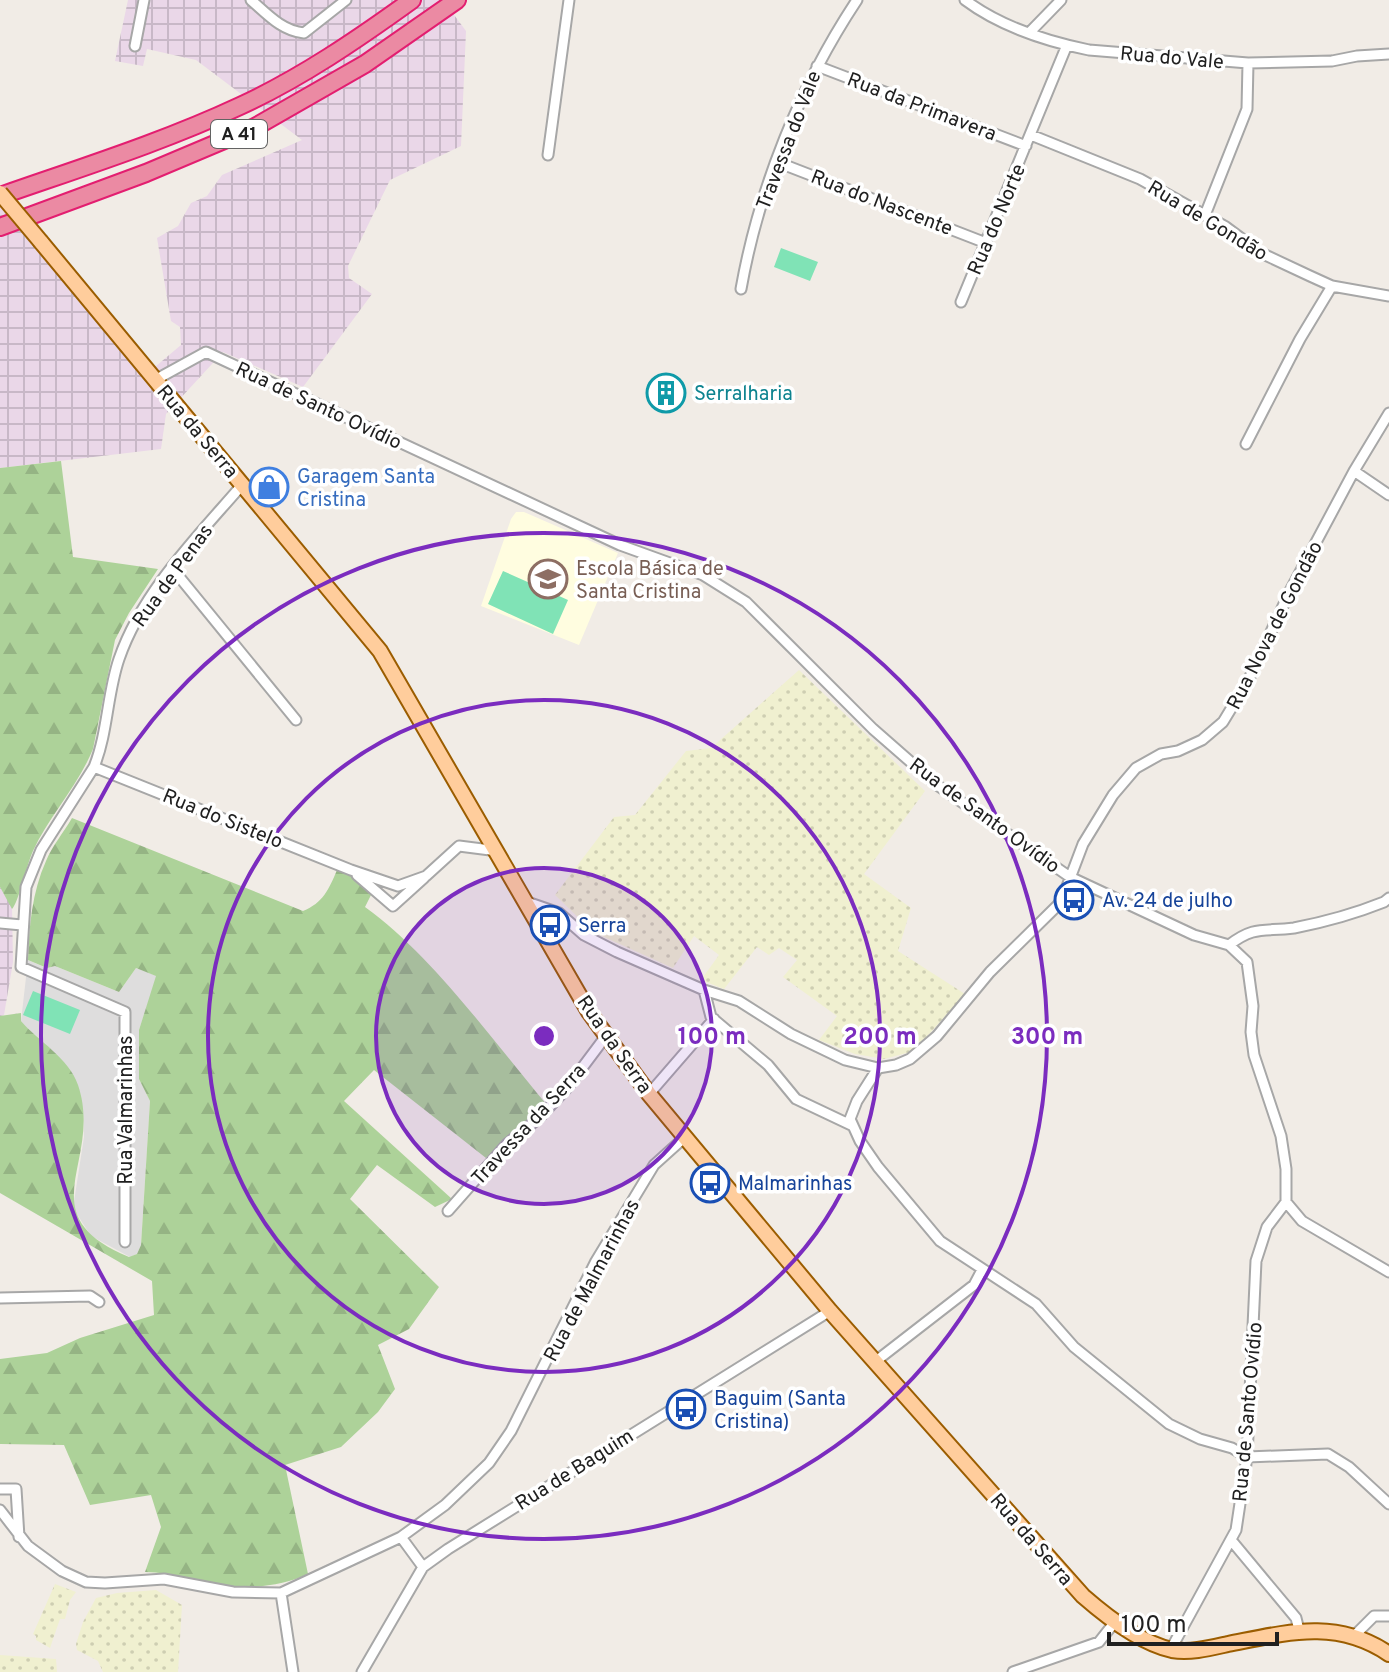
<svg xmlns="http://www.w3.org/2000/svg" width="1389" height="1672" font-family="Overpass,sans-serif">
	<style>
		.residential { fill: #dedddd }
		.industrial { fill: url(#industrial-grid) }
		.education { fill: #fffde0 }
		.farmland { fill: url(#farmland-dots) }
		.forest { fill: url(#forest-firs) }
		.pitch { fill: #80e3b6 }
		.lines { fill: none; stroke-linecap: round; stroke-linejoin: round }
		.minor-casing { stroke: #a7a7a7; stroke-width: 13 }
		.primary-casing { stroke: #9b5d00; stroke-width: 18 }
		.motorway-casing { stroke: #e31e70; stroke-width: 20 }
		.minor { stroke: #fff; stroke-width: 9 }
		.primary { stroke: #ffcd9c; stroke-width: 14 }
		.motorway { stroke: #eb8aa3; stroke-width: 16 }
		.primary-bridge-casing { stroke: #9b5d00; stroke-width: 18; stroke-linecap: butt }
		.primary-bridge { stroke: #ffcd9c; stroke-width: 14 }
		.ring { fill: none; stroke: #7b2cbf; stroke-width: 4 }
		.labels { text-anchor: middle; stroke-width: 7; stroke-linejoin: round; paint-order: stroke }
		.shield { fill: #fff; stroke: #636363; stroke-width: 2 }
		.shield-label { font-size: 18px; font-weight: bold; fill: #202020 }
		.street-label { font-size: 20px; fill: #202020; stroke: #fff }
		.culture-label { font-size: 20px; fill: #0d838f; stroke: #fff; text-anchor: start }
		.shop-label { font-size: 20px; fill: #366cbe; stroke: #fff; text-anchor: start }
		.education-label { font-size: 20px; fill: #785e54; stroke: #fff; text-anchor: start }
		.transit-label { font-size: 20px; fill: #164399; stroke: #fff; text-anchor: start }
		.centre { fill: #7b2cbf; stroke: #fff; stroke-width: 4 }
		.ring-label { font-size: 24px; text-anchor: middle; font-weight: bold; fill: #7b2cbf; stroke: #fff; stroke-width: 7; stroke-linejoin: round; paint-order: stroke }
	</style>
	<defs>
		<pattern id="industrial-grid" width="8" height="8" patternUnits="userSpaceOnUse" patternTransform="scale(2)"><rect width="8" height="8" fill="#ead7e8"/><path d="M0 4h8M4 0v8" fill="none" stroke="#c8b8c7"/></pattern>
		<pattern id="farmland-dots" width="8" height="8" patternUnits="userSpaceOnUse" patternTransform="scale(2)"><rect width="8" height="8" fill="#f0f0d0"/><path d="M2 2h.1M6 6h.1" fill="none" stroke="#ceceb2" stroke-width="1.8" stroke-linecap="round"/></pattern>
		<pattern id="forest-firs" width="22" height="20" patternUnits="userSpaceOnUse" patternTransform="scale(2)"><rect width="22" height="20" fill="#add299"/><path d="M5 1l3.5 6h-7zM16 11l3.5 6h-7z" fill="#95b484"/></pattern>
	</defs>
	<rect width="100%" height="100%" fill="#f1ece6"/>
	<path class="residential" d="M28,960L46,968L55,966L119,992L136,968L157,976L139,1030V1079L150,1101L141,1245L137,1254L130,1257L91,1236L73,1208L84,1137L83,1108L21,1021Z"/>
	<path class="industrial" d="M128,0H443L466,31L461,146L390,180L348,266L349,278L372,294L303,387L223,352L166,414L161,449L0,468V205L143,377L181,345L180,327L171,321L157,238L178,226L191,203L207,196L222,175L302,140L196,60L147,49L143,66L115,61Z
		M0,887L12,906L13,962L4,1015L0,1016Z"/>
	<path class="education" d="M516,512H524L618,553L579,645L481,606L511,519Z"/>
	<path class="farmland" d="M799,670L925,791L864,874L911,908L898,951L965,994L914,1051L884,1059L855,1054L819,1040L837,1016L783,977L797,960L779,948L769,955L757,947L724,989L701,980L719,955L694,936L673,968L593,932L555,895L614,817L635,815L686,751L711,748Z
		M55,1584L76,1592L70,1600L65,1619H60L50,1648L36,1640V1636L33,1634Z
		M156,1590L182,1605L178,1672H103L98,1661L77,1650L76,1644L83,1622L96,1598L117,1593Z
		M0,1655L56,1659L57,1672H0Z"/>
	<path class="forest" d="M61,461L73,557L158,569L129,613L115,640L93,749C78,786 49,816 33,851C27,864 18,904 12,909L0,887V468Z
		M72,818L303,911C323,903 329,889 337,870L353,876L371,895L365,907C433,956 492,1040 547,1105L486,1158L374,1070L344,1101L452,1199L435,1207L377,1165L350,1199L439,1287L409,1329L378,1345L395,1389L378,1412L341,1447L285,1465L308,1574C285,1585 253,1589 227,1586C199,1582 173,1572 145,1572L161,1527L151,1495L90,1505L64,1445L0,1444V1359L47,1353L80,1338L154,1315L152,1281L0,1193V1016L21,1013V1021C38,1041 69,1058 78,1085C104,1162 26,1214 129,1257L137,1254L141,1245L150,1101L139,1079V1030L156,976L136,968L119,992L55,966L47,968L28,960C29,927 32,892 46,861C52,846 64,832 72,818Z"/>
	<path class="pitch" d="M781,248L818,262L810,281L774,267Z
		M503,571L568,600L553,634L488,604Z
		M33,991L80,1010L70,1034L23,1015Z"/>
	<g class="lines">
		<defs>
			<path id="minor" d="M251,0C267,14 282,31 304,33L346,0
				M965,0C1001,27 1045,41 1089,50L1248,63L1332,61L1357,56L1389,54
				M1029,33L1061,0
				M135,46L144,0
				M817,66L1026,146
				M1031,135L1140,179L1226,227L1261,253L1310,276L1332,286L1389,296
				M548,155L569,0
				M777,162L986,243
				M1205,215L1247,109L1248,63
				M741,289C759,188 800,86 857,0
				M961,302L1067,45
				M155,380L206,352L620,545L703,575L746,602L873,729L937,785L1070,877L1194,935L1229,945L1247,962L1253,1006L1251,1032L1254,1055L1281,1136L1286,1169V1202L1267,1227L1256,1261L1247,1457L1236,1530L1171,1649
				M1246,444L1300,339L1332,286
				M1354,471L1389,495
				M172,568L296,720
				M94,767L351,870L398,886L426,876L459,846L498,851
				M357,875L393,906L424,878
				M527,902L559,913L584,935L617,952L704,990L739,1001L791,1034L845,1060L878,1068L896,1065L910,1059L937,1036L990,972L1061,902L1083,844L1113,795L1136,768L1161,754L1178,751L1202,740L1223,722L1249,679L1291,589L1354,471L1389,413
				M0,923L22,925
				M1229,945C1255,925 1264,932 1294,928C1325,922 1354,914 1384,902L1389,898
				M704,990L711,1017L768,1065L796,1099L853,1126
				M878,1068L857,1101L850,1119L860,1141L878,1167L940,1241L1036,1304L1074,1347L1169,1424L1200,1439L1232,1448L1247,1457L1328,1454L1349,1467L1389,1504
				M649,1094L714,1019
				M1286,1202L1302,1221L1389,1272
				M448,1211L507,1144L539,1118L567,1088L606,1036
				M125,1242V1012L21,967L26,887L41,850L94,767C108,732 107,694 119,659C142,592 197,537 242,485
				M0,1298L90,1296L99,1302
				M876,1361L974,1285L982,1270
				M0,1489H16L19,1537
				M0,1510L28,1546L62,1571L86,1582L105,1583L164,1579L233,1592L281,1593L401,1537L445,1505L489,1463L511,1431L596,1261L654,1165L684,1138
				M401,1537L423,1567
				M1231,1540L1296,1618L1299,1630
				M281,1593L293,1672
				M1355,1635L1374,1616H1389
				M362,1672L423,1567L448,1549L830,1311
				M1013,1672L1099,1642L1114,1623"/>
			<path id="primary" d="M41,242L380,651L589,1012L649,1094L830,1311L1083,1596C1107,1617 1140,1643 1172,1650C1191,1653 1210,1648 1228,1644C1285,1633 1336,1618 1389,1654"/>
			<path id="motorway" d="M0,196C80,168 163,142 240,106C301,78 358,39 412,0
				M0,227L146,173L255,127L365,64L457,0"/>
		</defs>
		<use href="#minor" class="minor-casing"/>
		<use href="#primary" class="primary-casing"/>
		<use href="#motorway" class="motorway-casing"/>
		<use href="#minor" class="minor"/>
		<use href="#primary" class="primary"/>
		<use href="#motorway" class="motorway"/>
		<defs>
			<path id="primary-bridge" d="M0,193L41,242"/>
		</defs>
		<use href="#primary-bridge" class="primary-bridge-casing"/>
		<use href="#primary-bridge" class="primary-bridge"/>
	</g>
	<circle cx="544" cy="1036" r="168" fill="#7b2cbf" fill-opacity=".12"/>
	<g class="ring">
		<circle cx="544" cy="1036" r="168"/>
		<circle cx="544" cy="1036" r="336"/>
		<circle cx="544" cy="1036" r="503"/>
	</g>
	<defs>
		<symbol id="building-ring" viewBox="-11 -11 22 22"><circle r="9.5" fill="#fff" stroke="#0f9aa8" stroke-width="1.5"/><path d="M-4-6H4V6H1V3H-1V6H-4ZM-2.5-4.3h1.7v1.8h-1.7ZM.8-4.3h1.7v1.8H.8ZM-2.5-1h1.7V.8h-1.7ZM.8-1h1.7V.8H.8Z" fill="#0f9aa8"/></symbol>
		<symbol id="shop-ring" viewBox="-11 -11 22 22"><circle r="9.5" fill="#fff" stroke="#3f7fe0" stroke-width="1.5"/><path d="M-5-2.5h2.3a2.7 3.5 0 0 1 5.4 0H5L5.5 6h-11ZM-1.5-2.5h3a1.5 2.3 0 0 0-3 0Z" fill="#3f7fe0"/></symbol>
		<symbol id="school-ring" viewBox="-11 -11 22 22"><circle r="9.5" fill="#fff" stroke="#8d6e63" stroke-width="1.5"/><path d="M0-5L7-2L0 1L-7-2ZM-4 1L0 2.5L4 1V4Q0 6-4 4Z" fill="#8d6e63"/></symbol>
		<symbol id="bus-ring" viewBox="-11 -11 22 22"><circle r="9.5" fill="#fff" stroke="#1a4fb4" stroke-width="1.5"/><path d="M-5-6H5V4H4V6H2V4H-2V6H-4V4H-5ZM-3.5-4V0h7V-4ZM-3.5 1.2v1.5H-2V1.2ZM2 1.2v1.5H3.5V1.2Z" fill="#1a4fb4"/></symbol>
	</defs>
	<g fill-rule="evenodd">
		<use href="#building-ring" x="644" y="371" width="44" height="44"/>
		<use href="#shop-ring" x="247" y="465" width="44" height="44"/>
		<use href="#school-ring" x="526" y="557" width="44" height="44"/>
		<use href="#bus-ring" x="1052" y="878" width="44" height="44"/>
		<use href="#bus-ring" x="528" y="903" width="44" height="44"/>
		<use href="#bus-ring" x="688" y="1161" width="44" height="44"/>
		<use href="#bus-ring" x="664" y="1387" width="44" height="44"/>
	</g>
	<g class="labels">
		<rect class="shield" x="211" y="120" width="56" height="28" rx="6"/>
		<g class="shield-label">
			<text x="239" y="140">A 41</text>
		</g>
		<g class="street-label">
			<text transform="translate(1172 57) rotate(5)" y="7">Rua do Vale</text>
			<text transform="translate(922 106) rotate(21)" y="7">Rua da Primavera</text>
			<text transform="translate(788 140) rotate(-69)" y="7">Travessa do Vale</text>
			<text transform="translate(882 202) rotate(21)" y="7">Rua do Nascente</text>
			<text transform="translate(996 219) rotate(-67)" y="7">Rua do Norte</text>
			<text transform="translate(1208 220) rotate(31)" y="7">Rua de Gondão</text>
			<text transform="translate(319 405) rotate(25)" y="7">Rua de Santo Ovídio</text>
			<text transform="translate(198 431) rotate(50)" y="7">Rua da Serra</text>
			<text transform="translate(172 575) rotate(-54)" y="7">Rua de Penas</text>
			<text transform="translate(1274 625) rotate(-63)" y="7">Rua Nova de Gondão</text>
			<text transform="translate(985 815) rotate(36)" y="7">Rua de Santo Ovídio</text>
			<text transform="translate(223 818) rotate(22)" y="7">Rua do Sistelo</text>
			<text transform="translate(615 1044) rotate(55)" y="7">Rua da Serra</text>
			<text transform="translate(125 1110) rotate(-90)" y="7">Rua Valmarinhas</text>
			<text transform="translate(528 1124) rotate(-47)" y="7">Travessa da Serra</text>
			<text transform="translate(591 1280) rotate(-62)" y="7">Rua de Malmarinhas</text>
			<text transform="translate(1247 1412) rotate(-85)" y="7">Rua de Santo Ovídio</text>
			<text transform="translate(574 1469) rotate(-32)" y="7">Rua de Baguim</text>
			<text transform="translate(1032 1539) rotate(49)" y="7">Rua da Serra</text>
		</g>
		<g class="culture-label">
			<text x="694" y="400">Serralharia</text>
		</g>
		<g class="shop-label">
			<text x="297" y="483">Garagem Santa<tspan x="297" dy="23">Cristina</tspan></text>
		</g>
		<g class="education-label">
			<text x="576" y="575">Escola Básica de<tspan x="576" dy="23">Santa Cristina</tspan></text>
		</g>
		<g class="transit-label">
			<text x="1102" y="907">Av. 24 de julho</text>
			<text x="578" y="932">Serra</text>
			<text x="738" y="1190">Malmarinhas</text>
			<text x="714" y="1405">Baguim (Santa<tspan x="714" dy="23">Cristina)</tspan></text>
		</g>
	</g>
	<circle cx="544" cy="1036" r="12" class="centre"/>
	<g class="ring-label">
		<text x="712" y="1044">100 m</text>
		<text x="880" y="1044">200 m</text>
		<text x="1047" y="1044">300 m</text>
	</g>
	<path d="M1109 1632v12h168v-12" fill="none" stroke="#202020" stroke-width="4"/>
	<text x="1121" y="1632" font-size="24" fill="#202020" stroke="#ffffff" stroke-width="6" paint-order="stroke">100 m</text>
</svg>
